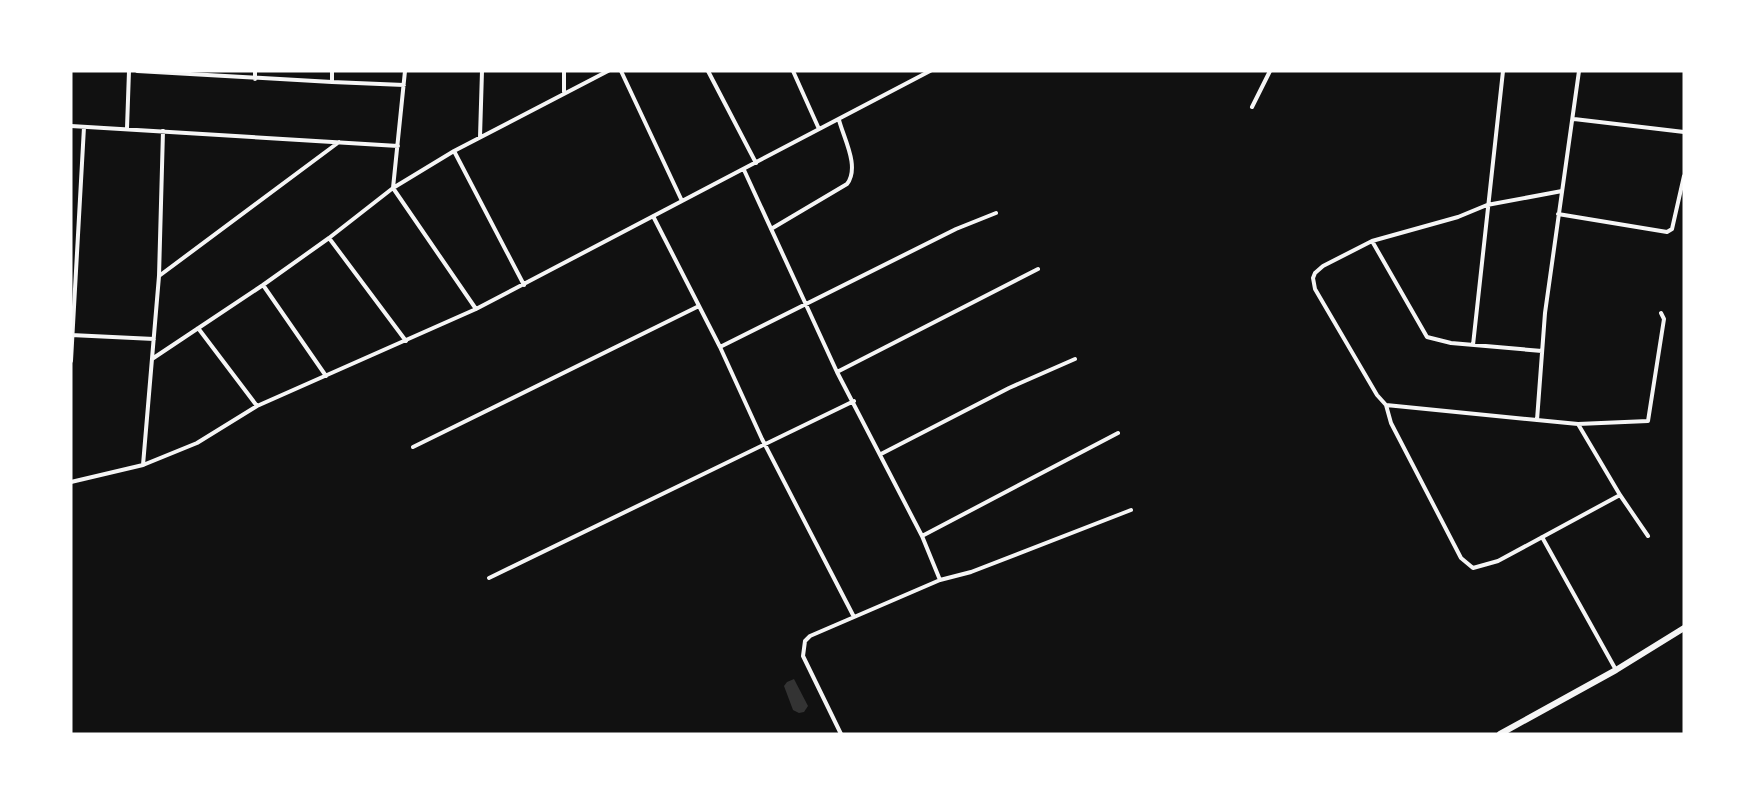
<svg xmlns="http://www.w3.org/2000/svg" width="1755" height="805" font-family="'Archivo Narrow',sans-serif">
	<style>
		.water { fill: #333 }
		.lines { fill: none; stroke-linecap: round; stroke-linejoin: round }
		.minor { stroke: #f5f5f5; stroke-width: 4 }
		.trunk { stroke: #f5f5f5; stroke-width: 6 }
	</style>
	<rect width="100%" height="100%" fill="#111"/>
	<path class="water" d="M794,679L808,706L804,712L799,713L793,710L784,686L787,682Z"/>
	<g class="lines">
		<path class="minor" d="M137,71L332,82
			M332,71V82L404,85
			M405,71L393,188L476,309
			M564,71V92
			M621,71L682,201
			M708,71L756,163
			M793,71L819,129
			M1579,71L1545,313L1537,420L1578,424L1648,421L1664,319L1661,313
			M255,79V71
			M1252,107L1270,71
			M1574,119L1684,132
			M71,126L398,146
			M127,128L129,71
			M480,137L482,71
			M454,151L524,285
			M744,170L837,372L922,536L940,580
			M1558,214L1667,232L1672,229L1684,176
			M653,216L720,347L762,439L854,617
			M771,229L847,184C860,167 844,139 839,120
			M329,238L406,341
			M1372,241L1427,337L1451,343L1542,351
			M159,276L339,142
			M263,285L326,376
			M198,328L257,406
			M71,335L154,339
			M1473,345L1503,71
			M720,347L956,229L996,213
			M152,359L263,285L329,238L393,188L454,151L608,71
			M71,361L84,127
			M837,372L1038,269
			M1386,405L1391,423L1461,558L1473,568L1498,561L1620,495
			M1537,420L1386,405L1377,395L1315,289L1313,278L1315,273L1323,266L1372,241L1458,217L1487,205L1562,191
			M1578,424L1620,495L1648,536
			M413,447L699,306
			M881,454L1009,388L1075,359
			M143,465L159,276L163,131
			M71,482L143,465L197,443L257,406L476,309L930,71
			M922,536L1118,433
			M1542,537L1616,670
			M489,578L854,401
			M841,734L803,656L805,641L810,636L940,580L971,572L1131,510"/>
		<path class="trunk" d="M1500,734L1616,670L1684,628"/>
	</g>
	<rect width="1755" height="805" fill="none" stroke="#ffffff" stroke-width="145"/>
</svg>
